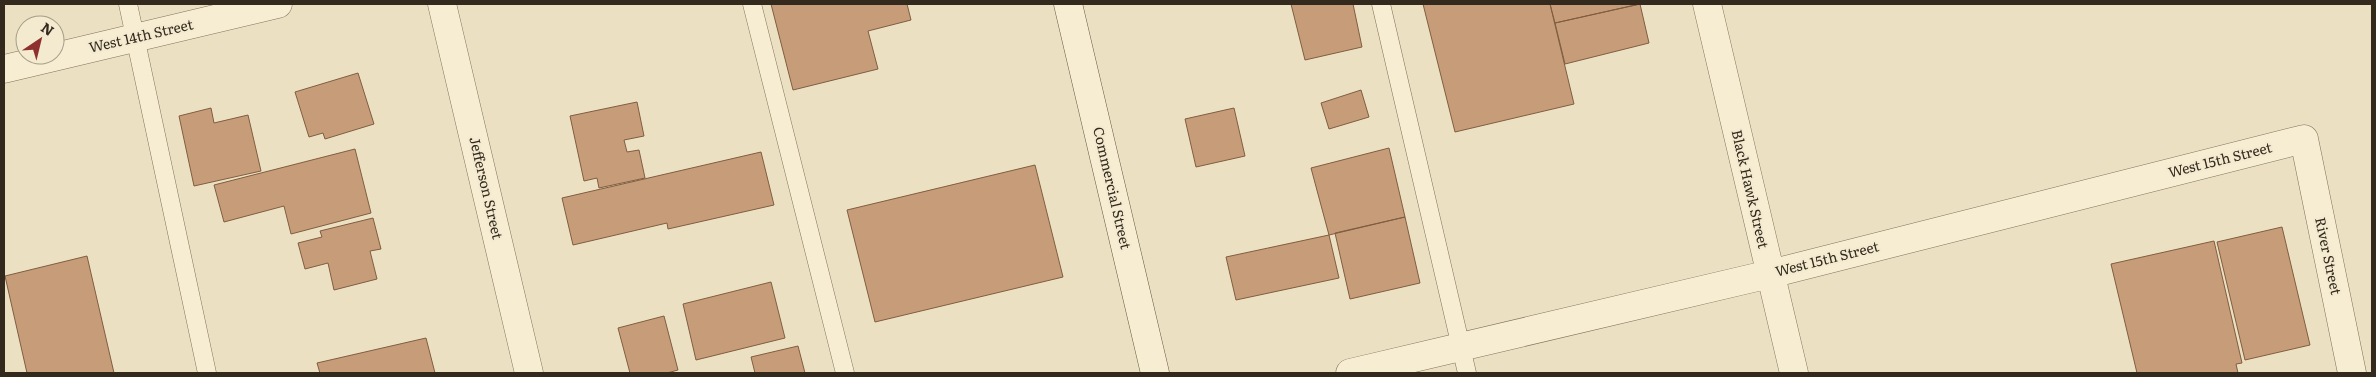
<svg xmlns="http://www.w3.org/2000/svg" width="2376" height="377" font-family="Literata,serif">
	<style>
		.building { fill: #c79d79; stroke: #805d41 }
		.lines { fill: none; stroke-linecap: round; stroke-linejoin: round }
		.lane-casing { stroke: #83715a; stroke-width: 19 }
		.street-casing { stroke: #83715a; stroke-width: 29 }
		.secondary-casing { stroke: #64533d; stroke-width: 29 }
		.lane { stroke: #f6edd3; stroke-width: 18 }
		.street { stroke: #f6edd3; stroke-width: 28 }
		.secondary { stroke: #f6edd3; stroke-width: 28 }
		.labels { text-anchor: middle; stroke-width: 4; stroke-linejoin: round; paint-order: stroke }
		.street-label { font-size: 14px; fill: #33291d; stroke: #f3ead0 }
	</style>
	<rect width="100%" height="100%" fill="#ebe0c1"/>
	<path class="building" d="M771,4H907L911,20L868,31L878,69L793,90Z
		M1291,4H1353L1362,47L1305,60Z
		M1423,4H1550L1574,104L1455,132Z
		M1550,4H1640L1555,23Z
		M1640,4L1649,43L1565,64L1555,23Z
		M358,73L374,124L325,139L323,133L309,137L295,92Z
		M1361,90L1369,117L1329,129L1321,103Z
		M637,102L644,136L624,140L627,152L639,150L645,178L599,188L597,178L584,181L570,116Z
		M211,108L214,123L248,115L261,171L194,186L179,116Z
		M1234,108L1245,156L1196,167L1185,119Z
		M1389,148L1405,217L1329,235L1311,168Z
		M355,149L371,213L291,234L284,206L224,222L214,185Z
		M761,152L774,205L668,229L667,223L573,245L562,198Z
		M1035,165L1063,277L875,322L847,210Z
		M1405,217L1420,283L1350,299L1335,233Z
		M373,218L381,249L370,251L377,279L334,290L328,263L305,269L298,243L322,237L320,231Z
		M2282,227L2310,345L2245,360L2217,242Z
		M1329,235L1339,278L1236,300L1226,257Z
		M2214,241L2242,363L2236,364L2238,373H2137L2111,264Z
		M87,256L114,373H27L5,276Z
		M771,282L785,338L696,360L683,304Z
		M664,316L678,370L667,373H630L618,328Z
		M426,338L435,373H320L317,363Z
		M798,346L805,373H755L751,357Z"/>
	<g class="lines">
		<defs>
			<path id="lane" d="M128,4L207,373
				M752,4L845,373
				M1381,4L1467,373"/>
			<path id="street" d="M442,4L529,373
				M1707,4L1794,373
				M4,69L278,4
				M1350,373L1770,274L2304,139L2352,373"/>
			<path id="secondary" d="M1068,4L1155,373"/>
		</defs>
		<use href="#lane" class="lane-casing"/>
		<use href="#street" class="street-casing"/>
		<use href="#secondary" class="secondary-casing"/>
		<use href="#lane" class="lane"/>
		<use href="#street" class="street"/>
		<use href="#secondary" class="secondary"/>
	</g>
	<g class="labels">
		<g class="street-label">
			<text transform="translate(141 36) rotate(-13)" y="5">West 14th Street</text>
			<text transform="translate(2220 160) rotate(-14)" y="5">West 15th Street</text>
			<text transform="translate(486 188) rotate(77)" y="5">Jefferson Street</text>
			<text transform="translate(1112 188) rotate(77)" y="5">Commercial Street</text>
			<text transform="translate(1750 189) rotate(77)" y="5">Black Hawk Street</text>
			<text transform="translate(2328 256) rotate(78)" y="5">River Street</text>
			<text transform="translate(1827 259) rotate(-14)" y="5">West 15th Street</text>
		</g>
	</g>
	<rect width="2376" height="377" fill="none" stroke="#33291d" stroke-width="10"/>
	<g transform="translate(40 40) rotate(35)"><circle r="24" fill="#f3ead0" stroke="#a69d88"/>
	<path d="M0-4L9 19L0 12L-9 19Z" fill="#8e312e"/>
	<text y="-8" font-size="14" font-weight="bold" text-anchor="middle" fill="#33291d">N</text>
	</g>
</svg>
